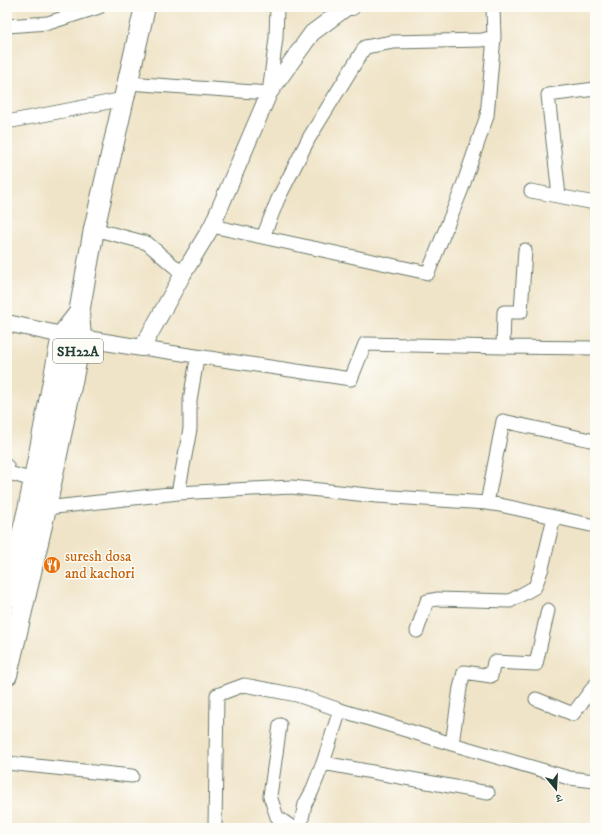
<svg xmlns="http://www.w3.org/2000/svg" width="602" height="835" font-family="'IM FELL DW Pica','Noto Serif Devanagari',serif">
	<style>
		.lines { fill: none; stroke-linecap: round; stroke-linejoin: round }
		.minor-casing { stroke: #687768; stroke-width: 15 }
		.tertiary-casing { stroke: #687768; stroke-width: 18 }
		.primary-casing { stroke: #687768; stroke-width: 22 }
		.minor { stroke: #fff; stroke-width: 13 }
		.tertiary { stroke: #fff; stroke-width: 16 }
		.primary { stroke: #fff; stroke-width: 20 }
		.labels { text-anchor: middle; stroke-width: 3; stroke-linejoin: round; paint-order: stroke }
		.shield { fill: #fdfcf7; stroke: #62766e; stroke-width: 1 }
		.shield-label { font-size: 14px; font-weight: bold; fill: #1f3d34 }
		.food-label { font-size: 15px; fill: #c56008; stroke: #fdfcf7; text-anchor: start }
	</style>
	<rect width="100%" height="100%" fill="#fdfcf7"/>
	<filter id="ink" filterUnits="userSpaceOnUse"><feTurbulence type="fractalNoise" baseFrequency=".025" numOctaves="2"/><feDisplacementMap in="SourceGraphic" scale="8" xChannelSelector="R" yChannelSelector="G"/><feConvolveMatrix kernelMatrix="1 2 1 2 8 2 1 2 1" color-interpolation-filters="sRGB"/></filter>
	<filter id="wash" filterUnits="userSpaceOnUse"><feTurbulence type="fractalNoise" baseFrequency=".012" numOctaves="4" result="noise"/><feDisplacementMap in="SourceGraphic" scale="16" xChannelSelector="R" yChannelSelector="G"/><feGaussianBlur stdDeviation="0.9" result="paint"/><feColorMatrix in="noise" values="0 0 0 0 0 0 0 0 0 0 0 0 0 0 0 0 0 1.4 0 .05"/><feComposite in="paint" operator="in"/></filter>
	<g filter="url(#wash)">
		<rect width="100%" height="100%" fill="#f0e4c8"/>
	</g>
	<g filter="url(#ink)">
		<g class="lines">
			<defs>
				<path id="minor" d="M7,26L48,23L99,7
					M128,83L269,93L276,38L277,7
					M7,122L124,99
					M531,191L595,203
					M559,196L548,95L595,89
					M212,226L428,273L461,191L487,116L494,37
					M94,229L147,243L183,274
					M263,237L278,199L309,138L365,47L393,42L482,40L494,37L493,7
					M503,347L595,348
					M142,348L351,379L365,344L503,347L504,312H521L525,250
					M7,466L9,473L33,480
					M178,493L190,429V400L196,365
					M487,503L503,421L595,441
					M39,507L46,508L178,493L291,487L377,496L487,503L500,505L595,526
					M417,631L427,601L437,599L510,601L535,587L542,568L554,517
					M536,699L573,714L595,685
					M280,725L270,796L277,817L293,828
					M452,744L569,778L595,781
					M7,763L132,776
					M323,763L488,793
					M215,828L217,695L244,685L297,695L340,710
					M300,828L305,804L312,791L323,763L340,710L452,744L460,688L464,672L491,676L494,662L536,664L548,610"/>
				<path id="tertiary" d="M7,323L62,335L142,348L183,274L212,226L269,93L312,33L347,7H352"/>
				<path id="primary" d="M79,313L94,229L145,7
					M7,597L29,505L62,335L79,313L81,338L46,508L7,675"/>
			</defs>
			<use href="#minor" class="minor-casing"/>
			<use href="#tertiary" class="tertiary-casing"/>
			<use href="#primary" class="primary-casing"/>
			<use href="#minor" class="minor"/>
			<use href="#tertiary" class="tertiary"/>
			<use href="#primary" class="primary"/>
		</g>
	</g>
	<defs>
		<symbol id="restaurant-disc" viewBox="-11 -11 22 22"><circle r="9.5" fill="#e8710a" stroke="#fdfcf7"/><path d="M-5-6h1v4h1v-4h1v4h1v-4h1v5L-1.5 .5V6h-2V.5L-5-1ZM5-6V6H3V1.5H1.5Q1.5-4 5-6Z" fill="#fff"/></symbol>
	</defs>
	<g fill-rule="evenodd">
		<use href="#restaurant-disc" x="42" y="555" width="20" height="20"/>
	</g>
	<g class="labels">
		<rect class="shield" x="53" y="339" width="50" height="24" rx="3"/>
		<g class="shield-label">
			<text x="78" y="356">SH22A</text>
		</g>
		<g class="food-label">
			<text x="65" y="561">suresh dosa<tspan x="65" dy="17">and kachori</tspan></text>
		</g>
	</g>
	<rect width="602" height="835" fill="none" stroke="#fdfcf7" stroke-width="24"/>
	<g transform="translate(556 789) rotate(162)" stroke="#fdfcf7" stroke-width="3" paint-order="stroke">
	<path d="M0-3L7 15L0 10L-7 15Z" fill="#1f3d34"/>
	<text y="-6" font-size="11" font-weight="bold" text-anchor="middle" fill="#1f3d34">उ</text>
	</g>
</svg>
